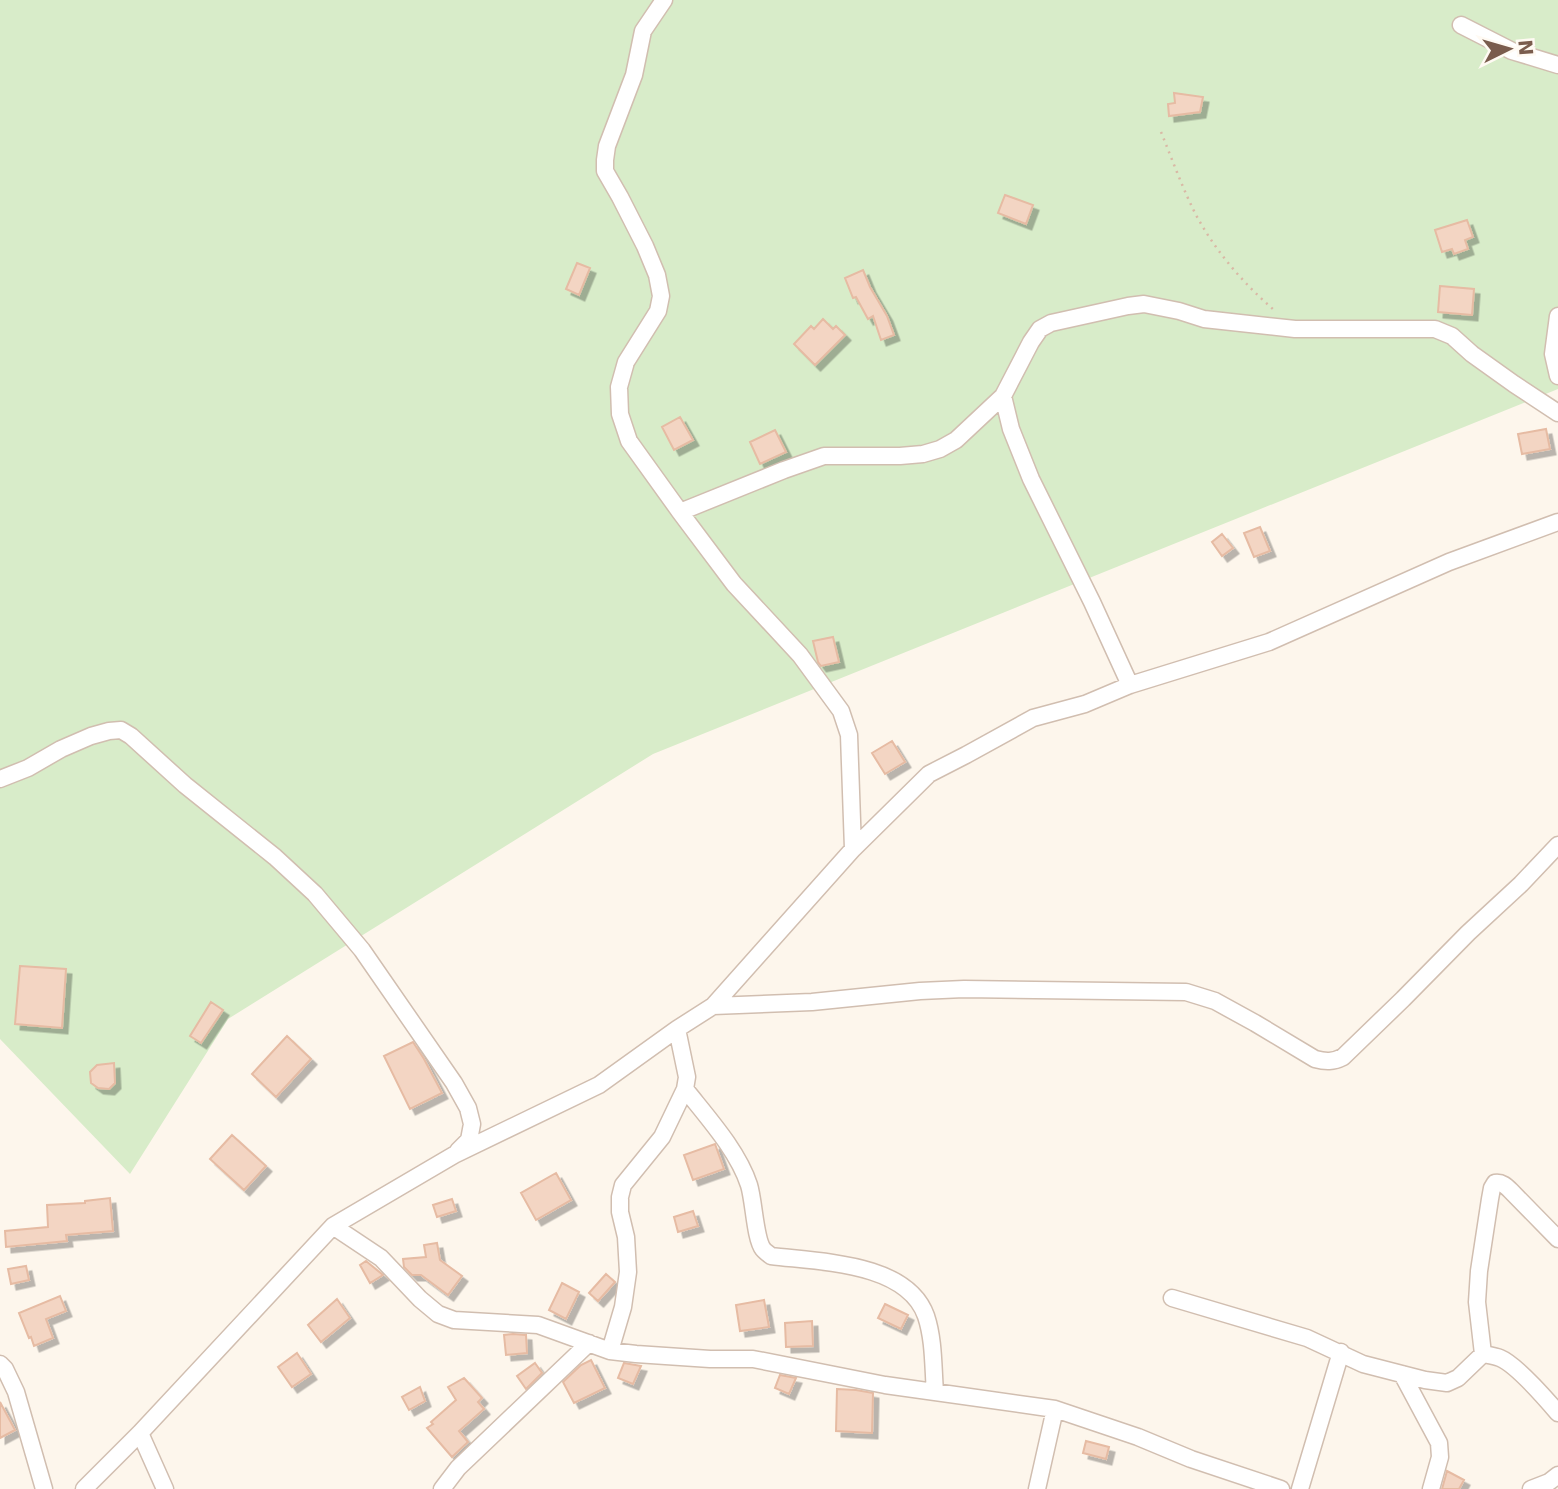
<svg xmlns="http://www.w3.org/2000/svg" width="1558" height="1489" font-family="'DejaVu Sans',sans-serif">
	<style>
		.green { fill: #d8ecc9 }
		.building { fill: #f3d5c3; stroke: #e6bba3; stroke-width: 2; filter: url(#shadow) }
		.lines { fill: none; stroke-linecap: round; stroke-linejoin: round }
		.minor-casing { stroke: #d1beb0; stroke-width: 19 }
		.path { stroke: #d9b8a5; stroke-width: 2.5; stroke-dasharray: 2 5; stroke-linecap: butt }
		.minor { stroke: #fff; stroke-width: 16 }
	</style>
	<defs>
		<filter id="shadow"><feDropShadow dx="5.5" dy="5.5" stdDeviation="0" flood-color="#0004"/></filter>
	</defs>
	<rect width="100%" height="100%" fill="#fdf6ec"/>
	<path class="green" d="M0,0H1558V389L653,754L228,1019L130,1174L0,1039Z"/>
	<path class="building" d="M1174,93L1203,97L1200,112L1169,116L1168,104L1175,103Z
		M1005,195L1033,205L1026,224L998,213Z
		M1467,220L1473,237L1465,240L1468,249L1454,254L1452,249L1442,252L1435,230Z
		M577,263L590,268L579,295L566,289Z
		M863,270L870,287L887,316L894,335L881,340L873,316L868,319L856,297L853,298L845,278Z
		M1440,286L1474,289L1472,315L1438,312Z
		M823,319L833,329L836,326L845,335L815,365L794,344L811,326L814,329Z
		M680,417L693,440L674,450L662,427Z
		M1546,429L1550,449L1522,454L1518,434Z
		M775,430L786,452L760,464L750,442Z
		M1260,527L1270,551L1254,557L1244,533Z
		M1222,534L1233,548L1222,556L1212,542Z
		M833,637L839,662L821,666L818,662L813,641Z
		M892,741L905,762L885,774L872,753Z
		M20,966L66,969L62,1028L15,1024Z
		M211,1002L223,1010L201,1043L190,1036Z
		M287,1036L311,1059L276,1097L252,1074Z
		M413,1042L424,1059L442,1093L410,1109L384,1056Z
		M114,1063L115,1083L109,1089L98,1088L91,1083L90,1072L97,1065Z
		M232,1135L266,1166L244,1190L210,1159Z
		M715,1144L724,1169L693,1180L684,1155Z
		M556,1173L571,1200L536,1220L521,1193Z
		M110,1198L113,1231L66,1235L67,1241L6,1247L5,1231L48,1227L47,1205L85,1203V1201Z
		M452,1199L456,1211L437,1217L433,1205Z
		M693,1211L698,1226L678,1232L674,1217Z
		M437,1243L440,1260L462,1276L448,1295L421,1275H412L404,1267L403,1259L426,1257L424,1245Z
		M366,1261L383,1275L370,1283L360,1265Z
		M26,1266L29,1280L11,1284L8,1269Z
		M606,1274L615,1282L598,1301L589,1293Z
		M562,1283L579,1292L566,1319L549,1310Z
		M60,1296L66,1311L46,1319L53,1338L34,1346L31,1337L29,1338L19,1313Z
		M337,1299L350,1318L321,1342L308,1325Z
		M764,1300L769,1327L740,1331L736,1305Z
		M885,1304L908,1315L901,1329L878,1318Z
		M812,1321L813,1346L786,1347L785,1323Z
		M513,1334L526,1335L527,1353L506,1355L504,1335Z
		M297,1353L311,1374L292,1387L278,1367Z
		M591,1360L605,1388L574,1403L563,1382L581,1365Z
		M535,1363L542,1373L526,1389L517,1376Z
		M624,1363L641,1366L633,1384L618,1378Z
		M780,1375L796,1378L789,1394L775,1388Z
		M464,1378L482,1398L478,1402L484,1409L459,1431L468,1442L452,1457L427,1428L433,1424L431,1422L456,1400L448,1387Z
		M420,1387L425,1401L409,1410L402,1397Z
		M837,1389L856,1390L873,1393L872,1433L836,1431Z
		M0,1402L15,1430L0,1438Z
		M1086,1441L1109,1447L1106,1459L1083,1453Z
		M1447,1471L1464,1480L1459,1489H1442Z"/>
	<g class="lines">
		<defs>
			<path id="minor" d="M664,0L643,31L634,75L607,146L605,160V171L620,197L645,246L657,275L661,296L658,311L626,362L619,387L620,414L629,441L680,512L734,584L800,655L841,711L849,735L853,849
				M1461,25L1512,51L1558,65
				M1558,316L1553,354L1558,376
				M1003,396L1011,429L1031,479L1092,602L1130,685
				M680,512L784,470L824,456H900L923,454L940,449L956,440L1003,396L1031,342L1040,329L1051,323L1128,306L1144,304L1179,311L1204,319L1295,329H1435L1452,336L1472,354L1514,384L1558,413
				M0,779L28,768L61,749L91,736L109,731L121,730L131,736L185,785L275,857L315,894L362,950L454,1083L468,1108L472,1124L469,1140L458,1151
				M713,1006L812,1002L920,991L964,989L1186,992L1215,1001L1255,1023L1315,1059C1326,1062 1333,1062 1343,1057L1403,999L1468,933L1521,884L1558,845
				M685,1089C708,1118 738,1151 749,1185C754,1201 755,1239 763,1249C764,1251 770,1255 771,1256C819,1262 907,1262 926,1316C934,1340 933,1367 935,1392
				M333,1226L381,1258L420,1299L438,1314L454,1320L538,1325L610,1351L636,1354L710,1359H753L885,1385L1055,1409L1138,1437L1191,1459L1281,1489
				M1172,1298L1307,1338L1363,1364L1425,1380L1447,1383L1458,1378L1483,1354C1488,1355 1495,1356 1500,1358C1517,1365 1546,1399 1558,1413
				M610,1351L623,1307L628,1272L626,1237L620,1212V1197L623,1185L662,1137L685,1089L687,1077L677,1029
				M1483,1354L1477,1302L1479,1271L1490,1199L1492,1188L1495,1183C1502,1182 1506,1186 1511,1191L1558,1239
				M0,1364L5,1369L16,1392L44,1489
				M1402,1374L1439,1443L1440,1457L1431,1489
				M140,1433L165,1489
				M84,1489L140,1433L333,1226L454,1155L599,1085L677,1029L713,1006L853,849L929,774L966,755L1033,718L1085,704L1130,685L1269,642L1449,562L1558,522
				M442,1489L458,1468L589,1343
				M1037,1489L1055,1409
				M1300,1489L1341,1352
				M1531,1489L1549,1482L1558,1475"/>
		</defs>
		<use href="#minor" class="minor-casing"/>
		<path class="path" d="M1161,132C1172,159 1182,187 1195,213C1215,251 1243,283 1274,310"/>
		<use href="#minor" class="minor"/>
	</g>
	<g transform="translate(1509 49) rotate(85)" stroke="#fffaf3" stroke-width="5" paint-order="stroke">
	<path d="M0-5L12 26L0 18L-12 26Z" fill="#7a5c4d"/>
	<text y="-10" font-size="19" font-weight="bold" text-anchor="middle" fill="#7a5c4d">N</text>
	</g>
</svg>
